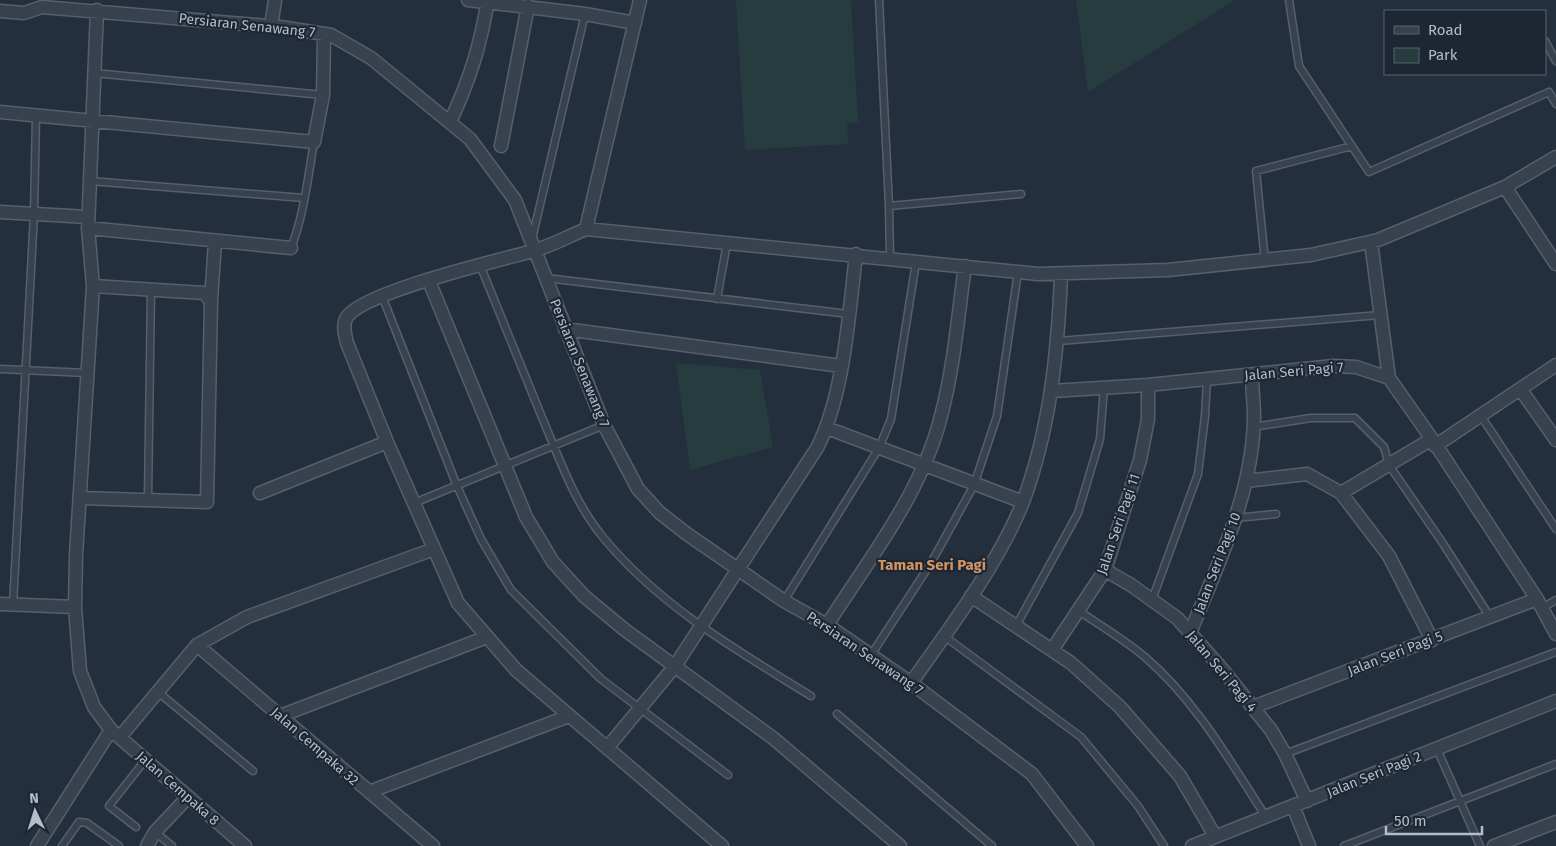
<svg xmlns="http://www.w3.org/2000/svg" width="1556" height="846" font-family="'Fira Sans',sans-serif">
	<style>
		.green { fill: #263c3f }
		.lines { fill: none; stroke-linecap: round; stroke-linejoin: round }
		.lane-casing { stroke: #565f6c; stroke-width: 9 }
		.street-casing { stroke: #565f6c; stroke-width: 15 }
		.lane { stroke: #38414e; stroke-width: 6 }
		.street { stroke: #38414e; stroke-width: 12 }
		.labels { text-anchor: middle; stroke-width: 4.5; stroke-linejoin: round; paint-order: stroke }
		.street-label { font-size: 14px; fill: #b4bcc9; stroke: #1d2633 }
		.neighbourhood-label { font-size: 15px; font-weight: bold; fill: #d59563; stroke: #1d2633 }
	</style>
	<rect width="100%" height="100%" fill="#242f3e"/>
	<path class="green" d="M736,0H851L858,122L847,123L848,144L745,150Z
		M1076,0H1235L1088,92Z
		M676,363L760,370L773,447L690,470Z"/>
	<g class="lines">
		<defs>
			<path id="lane" d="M879,0L889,206L1021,194
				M1289,0L1299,66L1369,172L1549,92L1556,104
				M1545,41L1556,61
				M94,73L323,95
				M90,181L304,198
				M889,206L890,258
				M532,239L585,14
				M291,248C304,215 308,177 314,142
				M1265,261L1256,171L1352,146
				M480,265C500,315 521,365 541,415C558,455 574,502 602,536C658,605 736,650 811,696
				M546,278L849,314
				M382,296L457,486L481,539L511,590L601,679L728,775
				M717,299L727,243
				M1059,341L1380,315
				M0,369L87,373
				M1481,416L1556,529
				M1253,427L1311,418H1355L1384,447L1389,465L1442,542L1490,617
				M148,498L151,289
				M414,503L604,425
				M1235,518L1276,514
				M1152,600L1198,474L1205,416L1207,379
				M784,601L879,448L891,419L916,262
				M13,605L34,214L36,115
				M1542,608L1556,600
				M1079,611C1101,626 1125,640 1145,657C1196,701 1230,761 1266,817
				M1016,626L1078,513L1100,439L1104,387
				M944,636L1081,737L1138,806L1164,846
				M871,655L931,563L974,485L997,416L1018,272
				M158,692L253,771
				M837,714L992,846
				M1437,749L1480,846
				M1285,754L1556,652
				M136,827L109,806L146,759
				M155,832L172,846
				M62,846L79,822L87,823L119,846
				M1344,846L1556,764"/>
			<path id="street" d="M468,0L585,14L635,23
				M97,10L88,228L93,286L76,555L75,607L80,671L94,707L111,730L245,846
				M0,11L24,13L42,7L280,27L331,35L371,58L470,139L515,200L604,425L638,489L660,513L687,534L784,601L827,625L911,683L1032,774L1087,846
				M271,26L275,0
				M0,112L314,142L323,95L324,34
				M450,122C470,79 480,47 488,0
				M501,146L528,6
				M1505,187L1556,264
				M0,212L88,217
				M88,228L291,248
				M586,229L640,0
				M1371,242L1389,378
				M429,281L526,517L553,562L584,596L625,630L773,738L900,846
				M93,286L204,293L211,301
				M565,329L841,366
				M1521,390L1556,440
				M1052,391L1148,385L1333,366L1356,367L1389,378L1432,439L1537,599L1556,634
				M827,428L1023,502
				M1435,446L1556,365
				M1246,481L1307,474L1341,493L1389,556L1432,640
				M260,493L387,442
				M1341,493L1432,439
				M80,498L207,502L211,301L215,241
				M1105,570L1131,585L1177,618L1222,669L1271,730L1285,754L1307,801
				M971,596L1071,663L1120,707L1180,776L1215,836
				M0,604L75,607
				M827,625C869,559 922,493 941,416C954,367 958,316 965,266
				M1190,633C1218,564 1253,493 1254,417C1254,403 1252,389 1252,375
				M197,645L433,846
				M1052,650L1105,570L1140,460L1148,419V385
				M911,683C949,629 999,563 1023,502C1050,429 1058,351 1061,275
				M1253,707L1537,599
				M280,716L487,637
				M120,737L197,645L247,617L434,549
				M607,748L675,666L817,448C844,395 849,314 856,254
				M369,792L569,716
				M1293,806L1309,846
				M37,846L111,730
				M147,846L155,832L188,797
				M722,846L516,670L458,603L387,442L347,343C345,335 342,324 347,317C363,292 500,260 533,251C551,246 569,236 586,229L1038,274L1168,270L1311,255L1378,240L1505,187L1556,157
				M1192,846L1556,701
				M1494,846L1556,822"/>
		</defs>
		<use href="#lane" class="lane-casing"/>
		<use href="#street" class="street-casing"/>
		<use href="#lane" class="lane"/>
		<use href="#street" class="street"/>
	</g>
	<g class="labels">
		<g class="street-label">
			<text transform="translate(247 25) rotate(6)" y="5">Persiaran Senawang 7</text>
			<text transform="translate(580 363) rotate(68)" y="5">Persiaran Senawang 7</text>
			<text transform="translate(1294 371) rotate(-5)" y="5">Jalan Seri Pagi 7</text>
			<text transform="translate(1118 524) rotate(-71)" y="5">Jalan Seri Pagi 11</text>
			<text transform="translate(1217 563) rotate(-69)" y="5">Jalan Seri Pagi 10</text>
			<text transform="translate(865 653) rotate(34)" y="5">Persiaran Senawang 7</text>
			<text transform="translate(1395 653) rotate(-21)" y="5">Jalan Seri Pagi 5</text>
			<text transform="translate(1222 671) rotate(50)" y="5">Jalan Seri Pagi 4</text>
			<text transform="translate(315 746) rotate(41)" y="5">Jalan Cempaka 32</text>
			<text transform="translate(1374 774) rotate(-22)" y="5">Jalan Seri Pagi 2</text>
			<text transform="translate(178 788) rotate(41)" y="5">Jalan Cempaka 8</text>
		</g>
		<g class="neighbourhood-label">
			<text x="932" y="570">Taman Seri Pagi</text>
		</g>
	</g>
	<rect x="1384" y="10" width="162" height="65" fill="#1d2633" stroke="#59626f"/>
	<rect x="1394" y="26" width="25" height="8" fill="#38414e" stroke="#59626f"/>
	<text x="1428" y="35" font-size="15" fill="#b4bcc9">Road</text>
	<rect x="1394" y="48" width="25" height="15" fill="#263c3f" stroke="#59626f"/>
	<text x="1428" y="60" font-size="15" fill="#b4bcc9">Park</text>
	<g transform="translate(35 811) rotate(356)" stroke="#1d2633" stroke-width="4" paint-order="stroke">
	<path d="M0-4L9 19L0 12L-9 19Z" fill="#b4bcc9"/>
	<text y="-8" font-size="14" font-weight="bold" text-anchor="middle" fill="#b4bcc9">N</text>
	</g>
	<path d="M1386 826v8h96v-8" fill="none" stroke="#b4bcc9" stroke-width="2.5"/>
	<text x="1394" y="826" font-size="15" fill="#b4bcc9" stroke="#1d2633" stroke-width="4" paint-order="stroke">50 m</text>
</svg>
